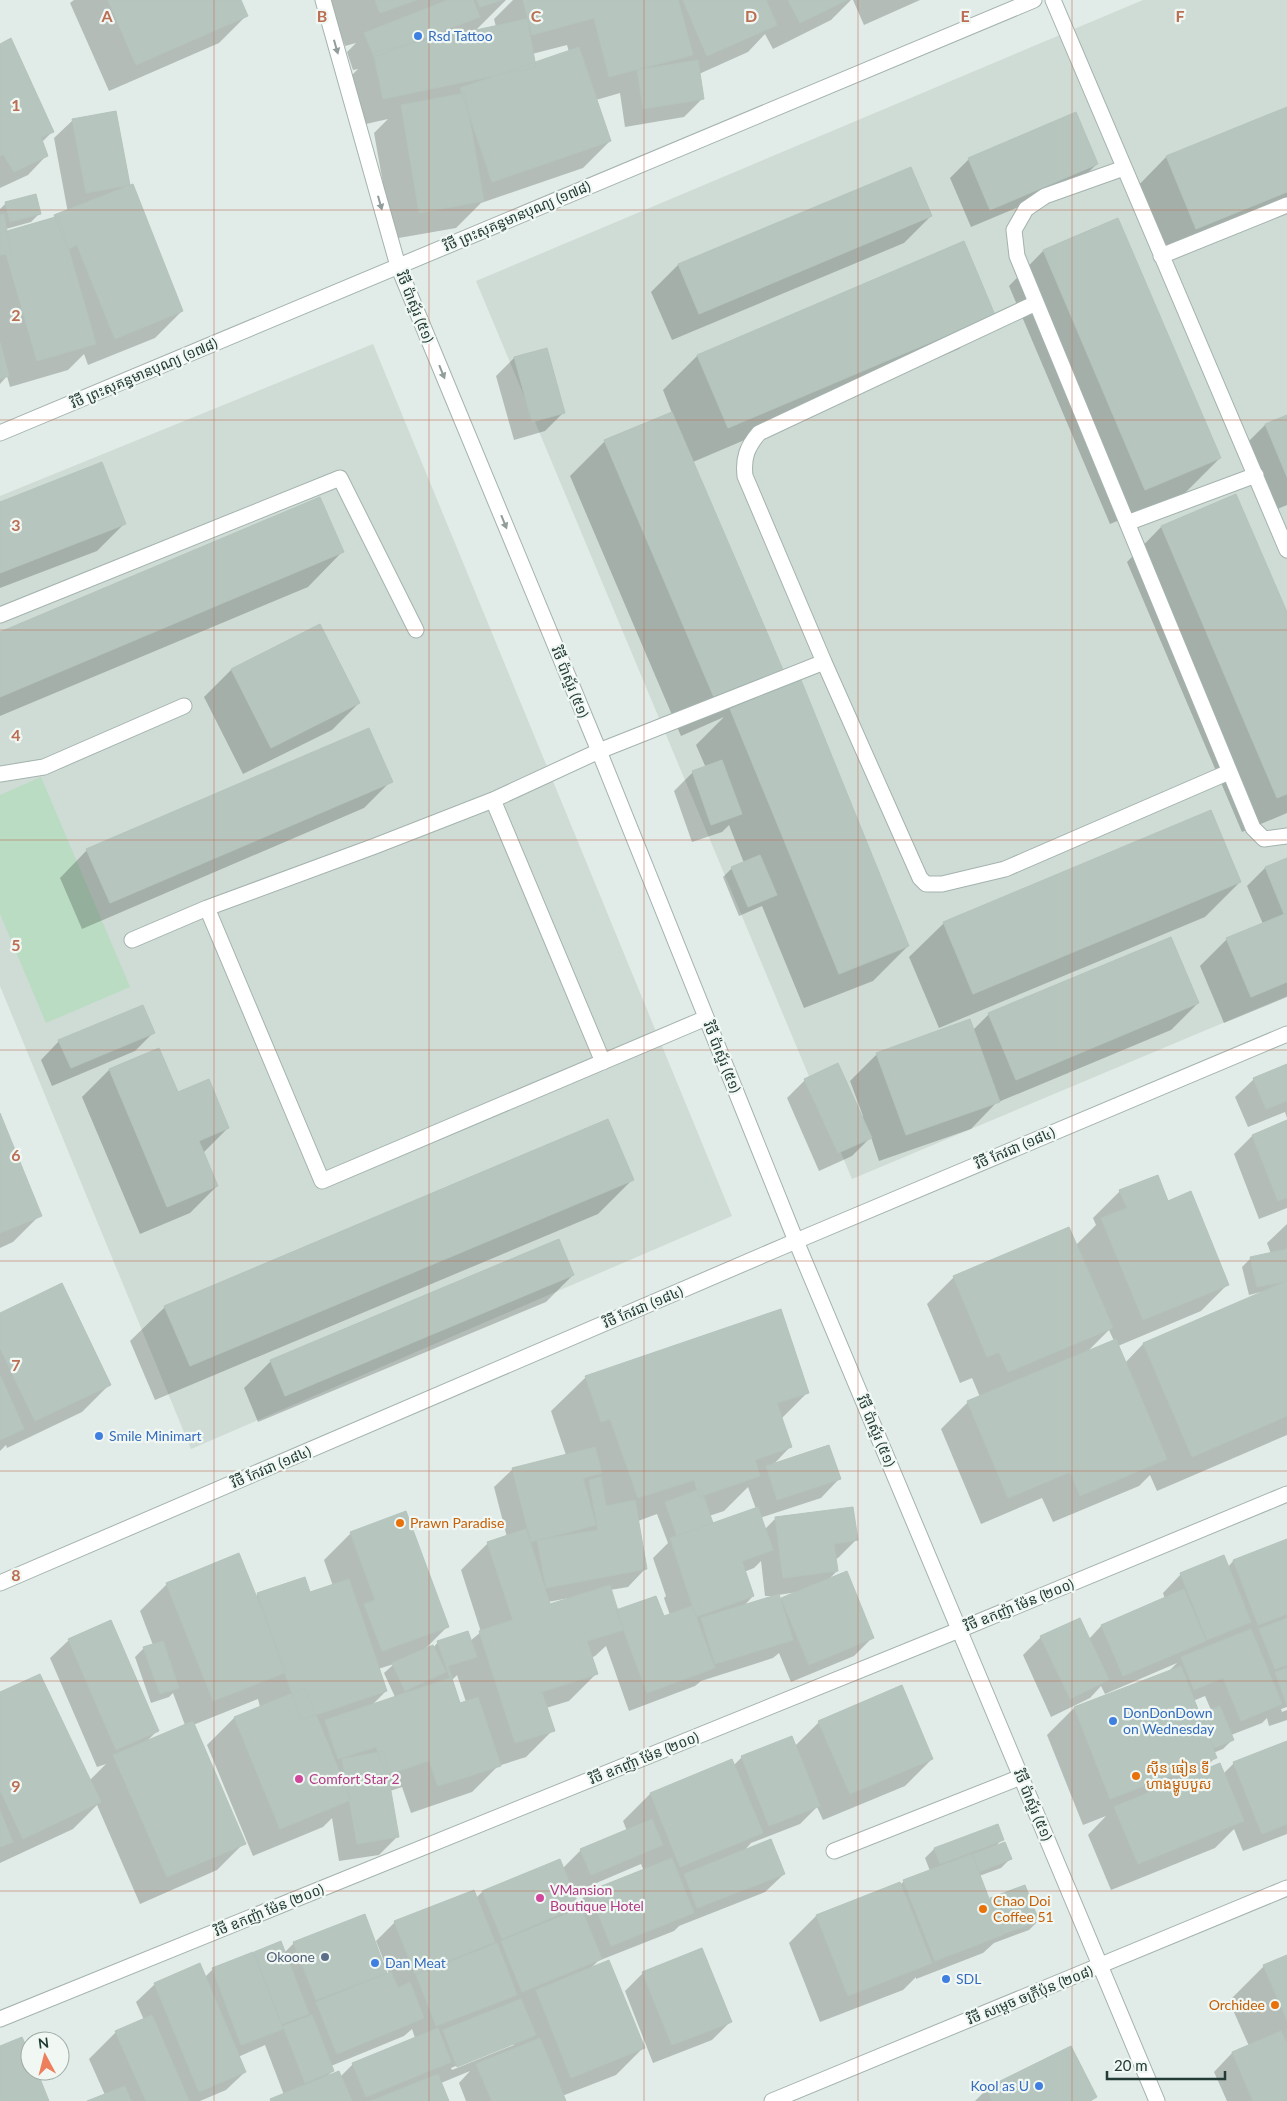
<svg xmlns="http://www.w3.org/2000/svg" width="1287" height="2101" font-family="Lato,'Noto Sans Khmer',sans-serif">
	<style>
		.built { fill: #cfdbd5 }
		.green { fill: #badcc3 }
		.shadow { fill: #0003; fill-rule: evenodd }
		.building { fill: #b6c6bf; stroke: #b4c4bd }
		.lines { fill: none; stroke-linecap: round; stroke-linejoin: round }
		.minor-casing { stroke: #a4b3ae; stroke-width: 17 }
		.minor { stroke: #fff; stroke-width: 15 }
		.oneway { fill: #909d9a }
		.grid { fill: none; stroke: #ba6e53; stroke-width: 1; stroke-opacity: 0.55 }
		.shop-dot { fill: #3f7fe0; stroke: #f1f8f4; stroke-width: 2 }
		.food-dot { fill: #e8710a; stroke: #f1f8f4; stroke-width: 2 }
		.hotel-dot { fill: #d1479c; stroke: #f1f8f4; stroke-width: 2 }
		.service-dot { fill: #5c6f8a; stroke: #f1f8f4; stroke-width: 2 }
		.labels { text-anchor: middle; stroke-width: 4.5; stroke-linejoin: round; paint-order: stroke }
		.shop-label { font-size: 14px; fill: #366cbe; stroke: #f1f8f4; text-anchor: start }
		.street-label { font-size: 14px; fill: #223b34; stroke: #f1f8f4 }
		.food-label { font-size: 14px; fill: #c56008; stroke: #f1f8f4; text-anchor: start }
		.hotel-label { font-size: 14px; fill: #b23c85; stroke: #f1f8f4; text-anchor: start }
		.service-label { font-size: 14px; fill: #4e5e75; stroke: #f1f8f4; text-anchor: end }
		.grid-label { font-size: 16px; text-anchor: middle; font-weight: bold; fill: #ba6e53; stroke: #f1f8f4; stroke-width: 4.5; stroke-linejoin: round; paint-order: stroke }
	</style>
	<rect width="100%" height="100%" fill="#e1ebe7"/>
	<path class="built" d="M1143,0H1287V996L852,1179L476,281Z
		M373,344L732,1216L191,1449L0,986V496Z"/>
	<path class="green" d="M41,777L130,987L46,1023L0,914V795Z"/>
	<path class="shadow" d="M74,0H239L246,16L219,43L109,91L70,3Z
		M329,0H506L474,32L496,27L494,19L513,0H851L831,20L773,49L765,34L748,52L699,74L703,98L684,117L625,127L620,93L596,100L610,141L583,168L481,203L456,228L393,239L374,133L388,119L357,126L347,80L358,69L353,70L347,52L356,43L345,46ZM567,45L569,52L534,64L532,54Z
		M853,0H920L864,25Z
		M0,45L52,132L42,142L46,156L28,175L0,188Z
		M1287,108V211L1161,263L1132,192L1166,157Z
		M1076,114L1097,164L1078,182L971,227L950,178L969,159Z
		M73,120L128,185L124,189L182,311L155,338L88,365L84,354L68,370L10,387L7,376L0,384V209L5,204L40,213L31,222L6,229V232L68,213L54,138Z
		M911,168L931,216L904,243L672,340L651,292L678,265Z
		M1117,219L1220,458L1185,493L1110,524L1009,286L1043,251Z
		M964,243L994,314L959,349L693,462L783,672L754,701L908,946L873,981L804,1008L762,906L739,916L723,877L732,868L744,863L729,825L722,832L692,842L674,791L693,772L706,768L696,745L724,717L681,736L570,476L605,441L672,413L663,390L697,356Z
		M546,350L564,412L545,431L514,440L496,376L514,358Z
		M1287,416V505L1275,510L1247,443L1265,425Z
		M1236,496L1287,615V813L1242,832L1127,562L1161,527Z
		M0,503L124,524L97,551L0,588Z
		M342,552L308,587L0,716V633Z
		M320,626L359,703L332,730L243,774L204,697L231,670Z
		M391,781L364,808L82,929L60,878L87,850Z
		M1287,859V997L1224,1023L1200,966L1227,939L1263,924L1247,886L1265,868Z
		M1240,882L1205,917L939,1028L909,957L944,923Z
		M1198,1003L1171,1030L996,1103L971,1129L879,1161L871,1137L852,1156L819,1171L787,1098L805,1080L861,1117L863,1116L850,1081L877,1054L973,1030L989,1014Z
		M153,1033L135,1051L52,1086L41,1060L59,1041Z
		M159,1050L178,1093L228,1128L203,1153L217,1186L190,1213L140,1234L82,1097L109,1070Z
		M1287,1065V1118L1285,1112L1248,1127L1235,1097L1254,1079Z
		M0,1116L40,1215L13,1242L0,1248Z
		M1287,1122V1208L1259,1219L1234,1154L1252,1136Z
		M633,1179L598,1214L155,1400L130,1341L165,1307Z
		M1120,1191L1168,1202L1228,1284L1201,1311L1118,1346L1125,1363L1143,1344L1261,1294V1292L1249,1295L1242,1267L1251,1258L1271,1254L1267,1243L1287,1224V1435L1157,1491L1150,1475L1139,1486L1053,1522L1042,1498L981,1524L941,1429L968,1402L980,1397L972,1378L960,1383L927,1304L954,1277L1076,1245L1096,1225L1093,1218ZM1109,1330L1114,1341L1087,1352Z
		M573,1275L546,1302L258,1422L244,1388L271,1361Z
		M0,1314L109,1385L82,1412L7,1448L6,1445L0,1451Z
		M586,1377L808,1392L781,1419L790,1447L772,1466L839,1479L821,1498L760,1518L765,1529L776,1518L856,1540L838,1558L835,1559L837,1571L827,1581L873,1637L854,1656L791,1682L779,1653L773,1658L701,1681L695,1686L629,1711L606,1646L595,1656L591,1658L596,1674L569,1701L546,1708L553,1730L526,1757L498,1766L472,1792L411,1813L402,1787L390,1791L398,1836L379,1855L339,1861L332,1818L323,1827L253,1856L207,1745L234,1718L260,1707L258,1699L193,1725L244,1843L217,1870L140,1904L97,1805L73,1829L0,1863V1694L90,1780L106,1764L97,1767L50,1658L69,1640L157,1731L147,1741L185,1725L173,1693L169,1697L151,1703L135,1657L144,1648L153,1645L140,1611L167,1584L255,1597L258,1594L309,1593L333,1586L324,1560L351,1533L447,1627L424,1650L433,1648L438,1642L470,1641L481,1632L461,1570L488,1543L507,1537L494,1487L513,1469L566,1455L551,1411ZM748,1487L756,1509L712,1525L709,1516L724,1511ZM657,1514L668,1543L653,1558L666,1596L664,1598L670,1615L663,1618L617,1611L610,1590L628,1587L646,1568L638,1521ZM761,1561L765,1596H776L743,1607L753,1596L744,1572L754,1568ZM798,1592L782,1599L780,1602L778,1595ZM569,1598L570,1600L549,1606L548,1602ZM394,1664L384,1673L395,1697L372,1705L386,1691L378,1669ZM457,1675L466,1702L459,1705L451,1681Z
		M1287,1540V1707L1281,1709L1282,1712L1287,1710V1720L1269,1726L1267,1718L1262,1723L1231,1735L1232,1740L1223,1749L1213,1753L1215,1758L1200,1773L1223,1774L1234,1763L1287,1743V1834L1243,1851L1234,1829L1215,1848L1111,1890L1088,1835L1106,1816L1083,1825L1047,1735L1074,1708L1168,1672L1177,1663L1105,1694L1101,1686L1090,1698L1051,1717L1023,1655L1041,1637L1089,1639L1101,1626L1165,1599L1163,1593L1181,1574L1228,1567L1233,1561ZM1205,1696L1211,1710L1199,1716L1193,1701Z
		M819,1722L932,1759L905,1786L823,1820L817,1807L800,1824L751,1843L743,1852L784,1874L765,1892L679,1926L674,1931L598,1961L589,1970L643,2048L616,2075L562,2096L564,2101H466L459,2083L470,2071L441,2083L448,2101H270L284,2095L265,2045L238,2057L245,2072L226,2090L200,2101H91L105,2095L89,2059L116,2032L144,2020L136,2002L155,1984L205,1977L213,1969L280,1943L284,1953L294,1943L364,1916L386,1975L389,1974L376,1941L395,1922L476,1898L482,1892L559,1861L562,1869L581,1850L627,1831L623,1821L650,1794L734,1765L742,1757L795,1746ZM641,1864L644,1871L589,1892L577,1904L573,1893ZM412,2029L415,2038L353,2064L340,2077H326L333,2071L331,2066L404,2036ZM514,2042V2045L452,2070L451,2068Z
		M997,1826L1002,1839L995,1847L1010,1859L1001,1868L979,1876L989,1901L990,1899L1038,1921L1029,1930L994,1943L983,1953L916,1979V1977L903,1990L820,2022L789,1943L816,1916L899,1884L900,1885L904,1881L930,1871L925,1858L934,1849Z
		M1287,1956V2101H1227L1214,2072L1232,2053L1249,2046L1229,2001L1264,1966Z
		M643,1973L730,2022L712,2040L653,2063L625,1991Z
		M1070,2047L1096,2097L1091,2101H975L987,2089Z"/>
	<path class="building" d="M108,0H241L248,16L136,65Z
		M375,0H416L380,13Z
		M448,0H473L480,17L374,57L364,33Z
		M477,0H502L480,7Z
		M523,0H678L693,55L609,77L594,18L532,35Z
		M683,0H766L777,25L707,56Z
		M788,0H847L800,23Z
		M527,19L536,67L383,99L373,52Z
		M11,38L54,132L41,137L48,156L14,172L3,154L0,156V44Z
		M579,47L611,141L492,182L460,88Z
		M698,60L704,99L643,109L637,70Z
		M465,93L484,201L419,213L401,105Z
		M1287,107V192L1196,229L1166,156Z
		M116,111L130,185L86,193L72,119Z
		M1076,112L1098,164L990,210L968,158Z
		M911,167L932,216L699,314L678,264Z
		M133,184L183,311L115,339L77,245L68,249L54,215Z
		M36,194L41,214L10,222L5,202Z
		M4,214L11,254L0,255V215Z
		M59,216L96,344L37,361L0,233Z
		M1118,218L1221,458L1145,490L1043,250Z
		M964,241L995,315L728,428L697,355Z
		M0,342L9,376L0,379Z
		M547,348L565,413L532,422L514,357Z
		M672,412L784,672L716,702L604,440Z
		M1287,415V477L1265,424Z
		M102,462L126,524L0,573V502Z
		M1236,494L1287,612V794L1277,798L1161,526Z
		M320,497L344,552L0,697V632Z
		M320,624L360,703L271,748L231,669Z
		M801,680L909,946L839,974L730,709Z
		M369,728L393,782L110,903L86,849Z
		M722,760L742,814L711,825L692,771Z
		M1211,810L1241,882L973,994L943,922Z
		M760,855L777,895L748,907L731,867Z
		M1287,858V913L1284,914L1265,867Z
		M1287,913V982L1251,997L1226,938Z
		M1171,937L1199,1003L1016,1080L988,1013Z
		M143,1005L155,1033L71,1068L58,1040Z
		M970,1019L1000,1102L906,1135L876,1053Z
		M159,1048L178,1092L209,1079L229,1128L199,1141L218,1186L167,1207L109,1069Z
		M838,1063L872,1138L838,1153L804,1079Z
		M1287,1064V1101L1266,1109L1253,1078Z
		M0,1113L42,1216L0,1233Z
		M608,1119L634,1180L190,1366L164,1306Z
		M1287,1120V1198L1278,1201L1252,1135Z
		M1158,1175L1168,1201L1191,1191L1229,1285L1143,1320L1101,1218L1127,1208L1119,1190Z
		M1069,1227L1113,1328L1008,1372L999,1352L987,1357L953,1276Z
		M559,1239L574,1275L285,1396L270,1360Z
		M1287,1249V1281L1257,1287L1250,1257Z
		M1287,1281V1416L1192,1457L1143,1343Z
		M62,1283L111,1385L35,1421L0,1348V1313Z
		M781,1309L809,1393L777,1403L792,1447L755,1460L760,1476L699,1497L694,1480L638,1498L610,1419L601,1422L585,1376Z
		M1116,1339L1167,1459L1080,1496L1070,1472L1008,1498L967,1401Z
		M0,1375L24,1429L0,1440Z
		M829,1445L841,1479L777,1500L766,1466Z
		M595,1447L602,1473L583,1478L596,1525L531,1542L512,1468Z
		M601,1477L606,1506L635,1500L647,1569L546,1588L537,1540L598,1530L589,1480Z
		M701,1489L713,1523L677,1536L665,1502Z
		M758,1507L773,1550L742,1561L754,1596L696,1617L670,1538Z
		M853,1507L858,1540L834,1544L838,1571L783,1578L775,1517Z
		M406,1511L449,1627L382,1651L364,1604L375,1600L350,1532Z
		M526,1529L550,1604L610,1585L624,1630L587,1641L598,1674L542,1692L555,1731L515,1743L479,1631L513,1620L487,1542Z
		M1287,1539V1614L1258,1625L1233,1560Z
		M239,1553L287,1672L213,1701L166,1583Z
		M1224,1555L1251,1622L1207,1640L1180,1573Z
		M847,1571L874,1638L809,1665L781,1598Z
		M305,1577L310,1592L349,1579L387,1691L301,1720L257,1593Z
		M1184,1589L1206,1641L1123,1676L1101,1625Z
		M779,1594L793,1640L715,1664L701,1618Z
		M656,1596L664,1616L692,1606L715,1668L647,1693L616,1610Z
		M1080,1618L1109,1680L1070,1699L1040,1636Z
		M1287,1618V1665L1275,1669L1259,1629Z
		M111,1620L159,1731L116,1750L68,1639Z
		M1251,1629L1282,1704L1241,1721L1223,1678L1194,1690L1181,1657Z
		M468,1631L477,1657L448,1666L460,1703L478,1697L501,1766L438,1786L429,1761L386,1775L376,1747L338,1759L325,1720L450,1678L437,1641Z
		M163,1641L179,1688L160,1694L143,1647Z
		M433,1645L446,1672L405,1691L392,1663Z
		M1181,1666L1217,1758L1110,1799L1074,1707Z
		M1287,1668V1706L1275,1672Z
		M40,1674L101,1802L23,1839L0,1790V1692Z
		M902,1685L933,1759L850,1794L818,1721Z
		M305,1688L351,1800L280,1829L234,1717Z
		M1220,1706L1234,1740L1214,1748L1200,1713Z
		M193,1721L246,1844L167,1877L113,1755Z
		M792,1736L820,1806L769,1826L741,1756Z
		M1287,1741V1824L1262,1834L1233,1762Z
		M384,1751L399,1837L357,1844L342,1759Z
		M732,1759L763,1833L680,1867L650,1793Z
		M1220,1763L1244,1821L1138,1864L1114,1807Z
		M0,1811L13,1842L0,1847Z
		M652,1819L663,1845L591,1875L580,1849Z
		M998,1824L1004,1840L940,1864L934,1848Z
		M771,1839L785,1874L697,1908L684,1874Z
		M1005,1842L1012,1859L979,1872L973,1854Z
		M972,1854L1003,1935L935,1961L903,1880Z
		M672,1858L694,1913L611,1946L589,1891Z
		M560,1859L579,1906L502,1939L482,1891Z
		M900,1882L932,1963L848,1996L816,1915Z
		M1025,1885L1039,1921L1003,1934L990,1898Z
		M474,1890L495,1942L415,1974L394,1921Z
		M581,1908L602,1959L522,1992L501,1941Z
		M365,1914L387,1973L316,2000L293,1942Z
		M281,1941L309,2014L282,2024L254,1952Z
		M497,1943L517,1995L436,2026L416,1975Z
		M702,1948L732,2022L672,2045L642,1972Z
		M253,1952L283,2029L241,2045L212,1968Z
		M1287,1955V2020L1263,1965Z
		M609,1960L645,2048L571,2078L536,1990Z
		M200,1963L246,2072L199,2092L154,1983Z
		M391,1972L398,1988L410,1982L424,2018L337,2054L316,2002Z
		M521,1999L536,2035L457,2067L443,2030Z
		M152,2015L189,2101H146L115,2031Z
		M312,2015L334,2071L305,2083L283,2026Z
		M438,2028L451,2062L366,2097L352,2063Z
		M1281,2031L1287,2044V2101H1253L1232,2052Z
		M22,2037L30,2055V2071H37L49,2101H0V2046Z
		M540,2038L566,2101H492L476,2064Z
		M1071,2046L1097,2097L1090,2101H992L986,2088Z
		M339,2071L352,2101H271L270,2099Z
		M438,2074L449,2101H371Z
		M125,2086L131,2101H87Z"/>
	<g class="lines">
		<defs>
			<path id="minor" d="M323,0L398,266L599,751L796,1241L1157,2101
				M1053,0L1287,550
				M1124,168L1045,196L1026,209L1014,230L1017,256L1253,828L1264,839L1287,836
				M1161,256L1287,205
				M0,433L1034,0
				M1127,523L1256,475
				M0,615L340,478L416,630
				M824,662L920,878L926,884H942L1005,869L1229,772
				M0,774L44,767L184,706
				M493,800L603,1062
				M207,908L322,1181L706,1018
				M132,940L207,908L375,846L493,800L599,751L824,662L745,476C743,458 747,447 759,433L1036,303
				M0,1583L796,1241L1287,1034
				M834,1851L1021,1777
				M0,2019L959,1630L1287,1494
				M772,2101L1287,1888"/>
		</defs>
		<use href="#minor" class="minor-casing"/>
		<use href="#minor" class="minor"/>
	</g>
	<defs><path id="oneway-solid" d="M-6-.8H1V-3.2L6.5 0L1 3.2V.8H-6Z" transform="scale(1.25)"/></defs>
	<g class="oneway">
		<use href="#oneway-solid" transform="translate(336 47) rotate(74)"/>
		<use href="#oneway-solid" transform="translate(380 203) rotate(74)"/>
		<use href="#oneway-solid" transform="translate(442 372) rotate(68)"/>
		<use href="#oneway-solid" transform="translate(504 522) rotate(68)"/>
	</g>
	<path class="grid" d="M214,0V2101M429,0V2101M644,0V2101M858,0V2101M1072,0V2101M0,210H1287M0,420H1287M0,630H1287M0,840H1287M0,1050H1287M0,1261H1287M0,1471H1287M0,1681H1287M0,1891H1287"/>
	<g class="shop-dot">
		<circle cx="418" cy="36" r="5"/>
		<circle cx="99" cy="1436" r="5"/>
		<circle cx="1113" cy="1721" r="5"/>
		<circle cx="375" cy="1963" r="5"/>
		<circle cx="946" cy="1979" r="5"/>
		<circle cx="1039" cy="2086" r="5"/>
	</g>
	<g class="food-dot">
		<circle cx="400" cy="1523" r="5"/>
		<circle cx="1136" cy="1776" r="5"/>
		<circle cx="983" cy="1909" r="5"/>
		<circle cx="1275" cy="2005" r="5"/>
	</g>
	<g class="hotel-dot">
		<circle cx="299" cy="1779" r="5"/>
		<circle cx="540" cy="1898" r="5"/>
	</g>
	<circle class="service-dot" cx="325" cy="1957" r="5"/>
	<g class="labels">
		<g class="shop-label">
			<text x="428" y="41">Rsd Tattoo</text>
			<text x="109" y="1441">Smile Minimart</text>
			<text x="1123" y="1718">DonDonDown<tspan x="1123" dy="16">on Wednesday</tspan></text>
			<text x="385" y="1968">Dan Meat</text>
			<text x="956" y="1984">SDL</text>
			<text x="1029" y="2091" text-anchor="end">Kool as U</text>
		</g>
		<g class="street-label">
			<text transform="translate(517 216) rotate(-23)" y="5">វិថី ព្រះសុគន្ធមានបុណ្យ (១៧៨)</text>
			<text transform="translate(415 307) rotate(68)" y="5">វិថី ប៉ាស្ទ័រ (៥១)</text>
			<text transform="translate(144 373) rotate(-23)" y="5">វិថី ព្រះសុគន្ធមានបុណ្យ (១៧៨)</text>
			<text transform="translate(570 682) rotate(68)" y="5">វិថី ប៉ាស្ទ័រ (៥១)</text>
			<text transform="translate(722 1057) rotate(68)" y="5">វិថី ប៉ាស្ទ័រ (៥១)</text>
			<text transform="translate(1015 1148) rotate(-23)" y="5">វិថី កែវជា (១៨៤)</text>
			<text transform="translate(643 1307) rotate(-23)" y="5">វិថី កែវជា (១៨៤)</text>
			<text transform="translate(876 1431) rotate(67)" y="5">វិថី ប៉ាស្ទ័រ (៥១)</text>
			<text transform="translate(271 1467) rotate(-23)" y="5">វិថី កែវជា (១៨៤)</text>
			<text transform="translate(1019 1605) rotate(-22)" y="5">វិថី ឧកញ៉ា ម៉ែន (២០០)</text>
			<text transform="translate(644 1758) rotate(-22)" y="5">វិថី ឧកញ៉ា ម៉ែន (២០០)</text>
			<text transform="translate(1033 1805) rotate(67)" y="5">វិថី ប៉ាស្ទ័រ (៥១)</text>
			<text transform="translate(269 1910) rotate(-22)" y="5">វិថី ឧកញ៉ា ម៉ែន (២០០)</text>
			<text transform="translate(1030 1995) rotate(-22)" y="5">វិថី សម្តេច ចក្រីប៉ុន (២០៨)</text>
		</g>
		<g class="food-label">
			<text x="410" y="1528">Prawn Paradise</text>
			<text x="1146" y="1773">ស៊ីន ធៀន ទី<tspan x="1146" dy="16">ហាងម្ហូបបួស</tspan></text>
			<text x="993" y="1906">Chao Doi<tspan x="993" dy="16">Coffee 51</tspan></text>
			<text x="1265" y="2010" text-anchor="end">Orchidee</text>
		</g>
		<g class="hotel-label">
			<text x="309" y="1784">Comfort Star 2</text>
			<text x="550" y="1895">VMansion<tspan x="550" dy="16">Boutique Hotel</tspan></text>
		</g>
		<g class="service-label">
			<text x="315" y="1962">Okoone</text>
		</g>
	</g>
	<g class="grid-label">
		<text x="107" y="22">A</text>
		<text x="322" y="22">B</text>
		<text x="536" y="22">C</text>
		<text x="751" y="22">D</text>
		<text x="965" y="22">E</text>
		<text x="1180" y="22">F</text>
		<text x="16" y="111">1</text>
		<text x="16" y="321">2</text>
		<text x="16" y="531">3</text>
		<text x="16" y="741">4</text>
		<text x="16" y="951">5</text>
		<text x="16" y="1161">6</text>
		<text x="16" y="1371">7</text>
		<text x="16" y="1581">8</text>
		<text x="16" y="1792">9</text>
	</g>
	<g transform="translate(45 2056) rotate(353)"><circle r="24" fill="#f1f8f4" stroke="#9eaca7"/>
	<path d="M0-4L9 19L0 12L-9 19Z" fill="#ed7f5d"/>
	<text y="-8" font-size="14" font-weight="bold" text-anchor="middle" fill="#223b34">N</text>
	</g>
	<path d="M1107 2071v8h118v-8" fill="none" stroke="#223b34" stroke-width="2.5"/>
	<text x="1114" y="2071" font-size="15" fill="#223b34" stroke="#f1f8f4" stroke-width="4" paint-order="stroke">20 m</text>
</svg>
